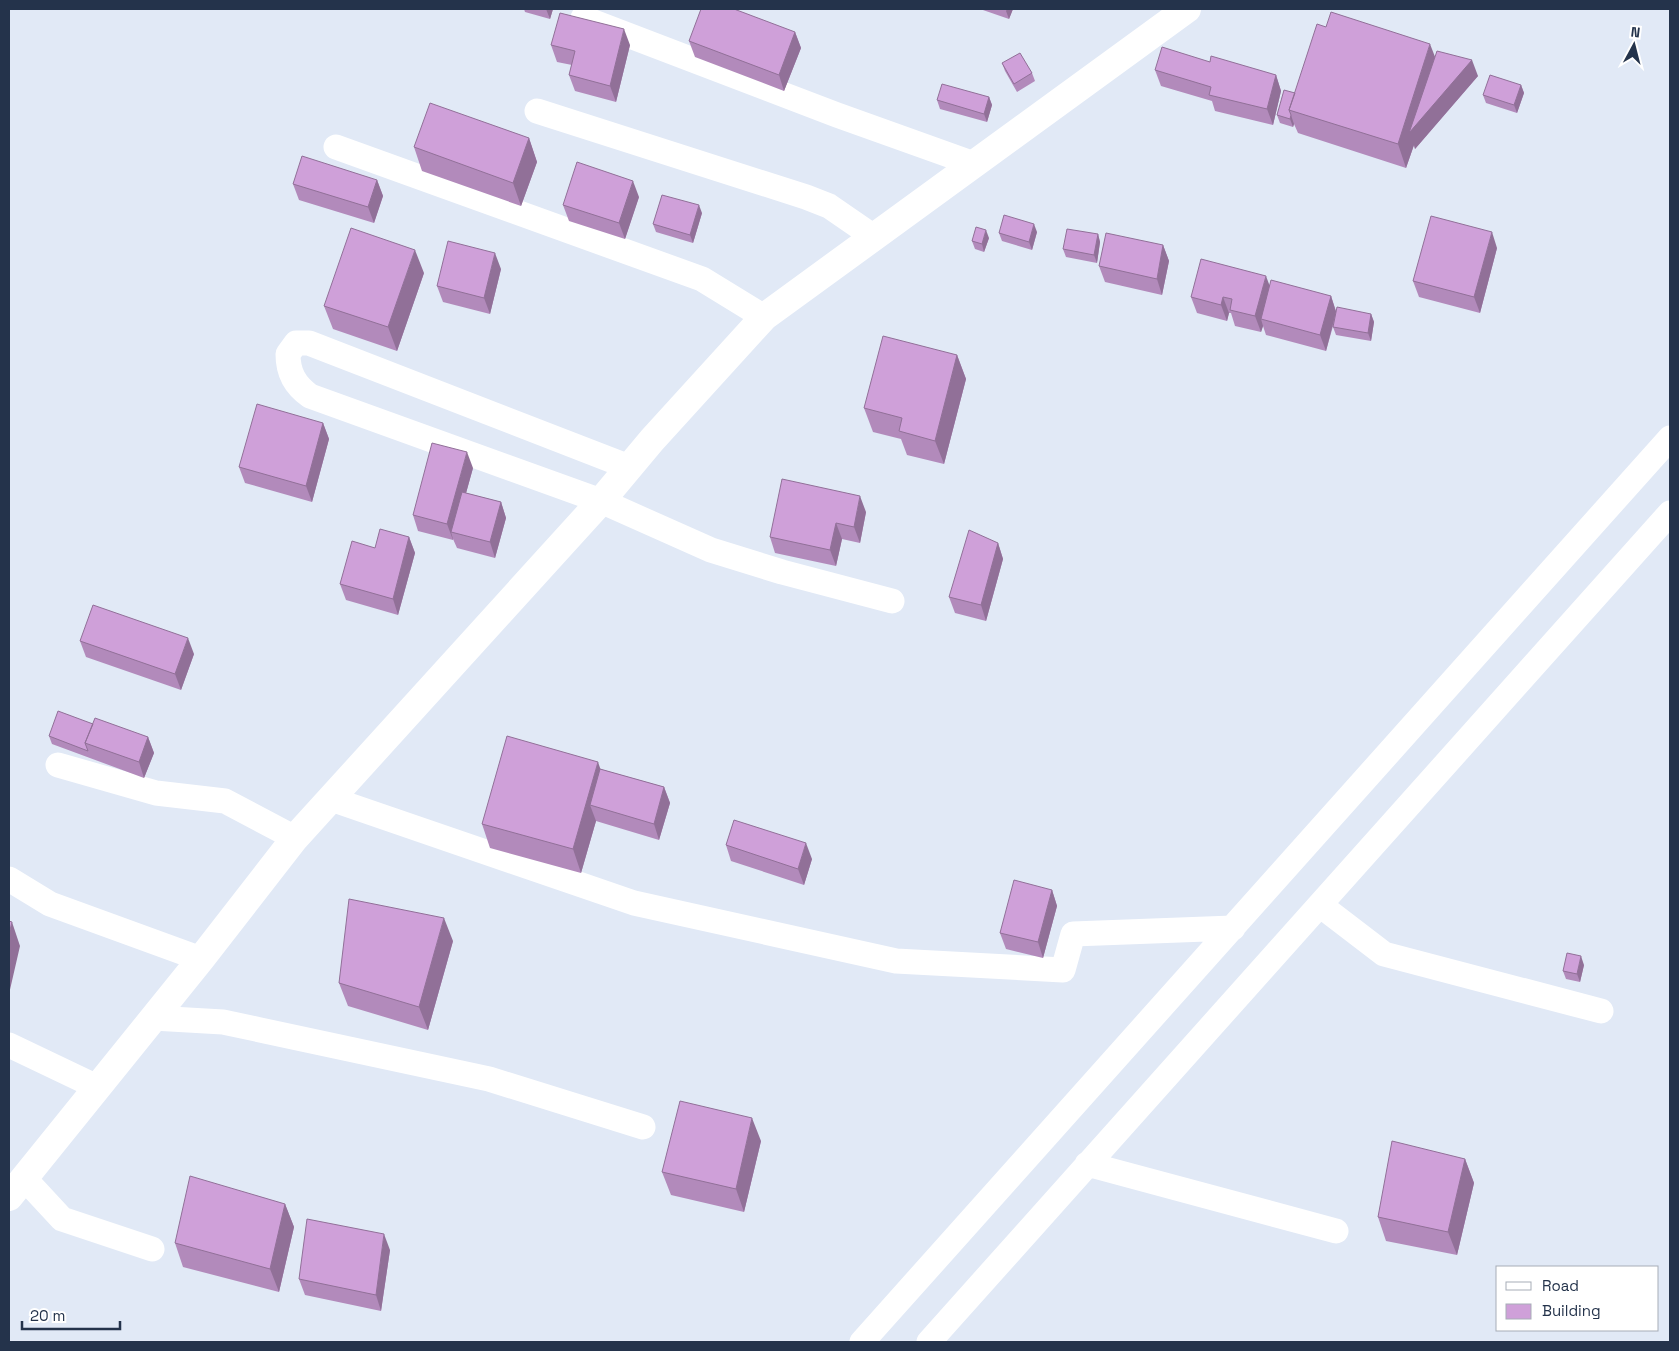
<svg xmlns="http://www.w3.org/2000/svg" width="1679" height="1351" font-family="'Space Grotesk',sans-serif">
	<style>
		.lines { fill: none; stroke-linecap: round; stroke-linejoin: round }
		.street { stroke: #fff; stroke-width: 25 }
		.secondary { stroke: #fff; stroke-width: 28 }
		.wall { fill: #b28abb }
		.shaded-wall { fill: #917098 }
		.building { fill: #cfa0d9; stroke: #917098 }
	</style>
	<rect width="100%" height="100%" fill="#e1e9f6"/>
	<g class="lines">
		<path class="street" d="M583,18L837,115L974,164
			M537,111L806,197L829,206L874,237
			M336,147L702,279L764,317
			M629,467L309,343H296L288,354C288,373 295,385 310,396L601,501L711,550L782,572L892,601
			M58,765L156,793L225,801L295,838
			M331,799L634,903L896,961L1063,970L1073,934L1233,928
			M9,879L50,904L201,959
			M1320,905L1384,954L1601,1011
			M153,1018L223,1022L489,1079L643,1127
			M9,1045L97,1087
			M1087,1164L1336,1231
			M24,1178L62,1219L152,1249
			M862,1342L1670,438
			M929,1342L1670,513"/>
		<path class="secondary" d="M9,1197L201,959L295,838L601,501L652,440L764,317L1187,9"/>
	</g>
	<path class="wall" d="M524,9H553L550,19L525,12Z
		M980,9H1013L1009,19Z
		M795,32L801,48L784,91L695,57L689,41Z
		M551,45H630L616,102L575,91L569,75L572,65L557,62Z
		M1435,57L1478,76L1415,149L1414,145L1406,168L1298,133L1294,124L1293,127L1280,123L1277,115L1295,93Z
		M1210,62L1276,75L1281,91L1273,125L1215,111L1212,101L1161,86L1155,70Z
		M1002,63L1032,73L1035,81L1017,92L1005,71Z
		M1521,85L1524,93L1517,113L1486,103L1483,95Z
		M989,97L992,105L987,122L940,109L937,100Z
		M529,138L537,162L521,206L422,171L414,147Z
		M377,180L383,196L374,223L299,200L293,184Z
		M639,197L625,239L569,221L563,205Z
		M702,213L693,243L656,232L653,224Z
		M1037,232L1032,250L1002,241L999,233Z
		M1098,234L1100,242L1097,263L1066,257L1063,249Z
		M989,238L984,252L975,249L972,241Z
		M1163,245L1169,261L1162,295L1105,282L1099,266Z
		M1497,248L1480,313L1419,297L1413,281Z
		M501,269L490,314L443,302L437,286Z
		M424,273L397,351L333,329L324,306Z
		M1269,285L1331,296L1336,311L1371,314L1374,322L1371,341L1336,335L1333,327L1335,319L1326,351L1266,335L1263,326L1261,332L1235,326L1231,313H1229L1227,321L1197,313L1191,297Z
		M957,355L966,379L944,464L907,455L901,439L873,432L864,408Z
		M323,423L329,439L312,502L245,483L239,467Z
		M473,468L466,493L501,502L506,518L495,558L457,548L453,539V540L418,531L413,515Z
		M866,512L860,543L842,539L836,566L775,553L770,537Z
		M409,537L415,553L398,615L346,600L340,584L375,548Z
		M998,543L1003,559L986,621L955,613L949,597Z
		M80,641L194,654L181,690L86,657Z
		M93,724L148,737L154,753L144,778L52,744L49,736Z
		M600,769L664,787L670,803L659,840L596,821L581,873L490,848L482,824Z
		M726,845L812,859L804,885L731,861Z
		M1052,890L1057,906L1043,958L1006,949L1000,933Z
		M453,941L428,1030L348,1006L339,983Z
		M1584,965L1580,982L1566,979L1563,971Z
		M761,1141L744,1212L671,1195L662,1172Z
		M1465,1159L1474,1183L1457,1255L1386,1241L1378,1217Z
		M285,1204L294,1227L279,1292L183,1267L175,1243Z
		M390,1250L381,1311L305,1295L299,1279Z"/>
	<path class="shaded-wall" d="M546,9H553L550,19Z
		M1007,9H1013L1009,19L1006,11Z
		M624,29L630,45L616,102L610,86Z
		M795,32L801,48L784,91L779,75Z
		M1430,44L1439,67L1472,60L1478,76L1415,149L1414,145L1406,168L1398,144Z
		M1276,75L1281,91L1273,125L1267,109Z
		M1521,85L1524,93L1517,113L1514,105Z
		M989,97L992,105L987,122L984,114Z
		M1291,115L1294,124L1293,127L1290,119Z
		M529,138L537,162L521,206L513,183Z
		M377,180L383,196L374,223L368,207Z
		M633,181L639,197L625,239L619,223Z
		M699,205L702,213L693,243L690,235Z
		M1034,224L1037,232L1032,250L1029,242Z
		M986,230L989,238L984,252L982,244Z
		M1492,232L1497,248L1480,313L1474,297Z
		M1098,234L1100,242L1097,263L1094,255Z
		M1163,245L1169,261L1162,295L1157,279Z
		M415,250L424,273L397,351L388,327Z
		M495,253L501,269L490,314L484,298Z
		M1266,276L1272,292L1261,319L1263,326L1261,332L1255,316Z
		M1331,296L1336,312L1326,351L1320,335Z
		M1223,297L1229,313L1227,321L1221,305Z
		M1371,314L1374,322L1371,341L1368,333Z
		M957,355L966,379L944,464L935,441Z
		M323,423L329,439L312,502L306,486Z
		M467,452L473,468L455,533L451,532L453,539V540L447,524Z
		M860,496L866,512L860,543L854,527Z
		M501,502L506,518L495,558L490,542Z
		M836,523L842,539L836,566L830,550Z
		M409,537L415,553L398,615L393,599Z
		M998,543L1003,559L986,621L981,605Z
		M188,638L194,654L181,690L175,674Z
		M148,737L154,753L144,778L139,762Z
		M598,762L606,785L590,805L596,821L581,873L573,849Z
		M664,787L670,803L659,840L654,824Z
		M806,843L812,859L804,885L798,869Z
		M1052,890L1057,906L1043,958L1038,942Z
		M444,918L453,941L428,1030L419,1007Z
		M12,922L20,946L9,994V934Z
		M1581,956L1584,965L1580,982L1577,974Z
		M752,1118L761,1141L744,1212L736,1189Z
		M1465,1159L1474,1183L1457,1255L1448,1232Z
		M285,1204L294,1227L279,1292L270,1269Z
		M384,1234L390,1250L381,1311L376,1295Z"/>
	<path class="building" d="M701,9H734L795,32L779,75L689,41Z
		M1331,12L1430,44L1398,144L1289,110L1317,24L1326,27Z
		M560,13L624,29L610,86L569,75L575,51L551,45Z
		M1162,47L1210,62L1211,56L1276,75L1267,109L1209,95L1211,87L1155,70Z
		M1437,51L1472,60L1409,133Z
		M1020,53L1032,73L1014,84L1002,63Z
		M1490,75L1521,85L1514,105L1483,95Z
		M942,84L989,97L984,114L937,100Z
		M1284,90L1295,93L1289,110L1291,115L1290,119L1277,115Z
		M430,103L529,138L513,183L414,147Z
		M302,156L377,180L368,207L293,184Z
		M577,162L633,181L619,223L563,205Z
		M662,195L699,205L690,235L653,224Z
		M1004,215L1034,224L1029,242L999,233Z
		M1431,216L1492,232L1474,297L1413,281Z
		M976,227L986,230L982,244L972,241Z
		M351,228L415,250L388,327L324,306Z
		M1067,229L1098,234L1094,255L1063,249Z
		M1106,233L1163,245L1157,279L1099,266Z
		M448,241L495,253L484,298L437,286Z
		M1201,259L1266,276L1255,316L1230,310L1232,299L1223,297L1221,305L1191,297Z
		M1271,280L1331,296L1320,335L1261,319Z
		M1337,307L1371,314L1368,333L1333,327Z
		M883,336L957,355L935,441L899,431L902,418L864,408Z
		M257,404L323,423L306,486L239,467Z
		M432,443L467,452L447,524L413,515Z
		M782,479L860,496L854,527L836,523L830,550L770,537Z
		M462,492L501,502L490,542L451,532Z
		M380,529L409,537L393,599L340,584L352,541L375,548Z
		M969,530L998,543L981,605L949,597Z
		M93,605L188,638L175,674L80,641Z
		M58,711L93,724L85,743L88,751L49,736Z
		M95,718L148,737L139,762L85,743Z
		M507,736L598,762L573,849L482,824Z
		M600,769L664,787L654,824L590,805Z
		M734,820L806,843L798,869L726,845Z
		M1014,880L1052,890L1038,942L1000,933Z
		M349,899L444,918L419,1007L339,983Z
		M9,921L12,922L9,934Z
		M1567,953L1581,956L1577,974L1563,971Z
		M680,1101L752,1118L736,1189L662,1172Z
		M1392,1141L1465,1159L1448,1232L1378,1217Z
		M190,1176L285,1204L270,1269L175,1243Z
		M307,1219L384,1234L376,1295L299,1279Z"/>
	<rect width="1679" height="1351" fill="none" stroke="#24334b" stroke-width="20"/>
	<rect x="1496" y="1266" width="162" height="65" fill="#ffffff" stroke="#a7adb7"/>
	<rect x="1506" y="1282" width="25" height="8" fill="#ffffff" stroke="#a7adb7"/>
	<text x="1542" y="1291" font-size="15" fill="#24334b">Road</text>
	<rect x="1506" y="1304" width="25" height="15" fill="#cfa0d9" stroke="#a7adb7"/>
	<text x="1542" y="1316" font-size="15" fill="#24334b">Building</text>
	<g transform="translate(1634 45) rotate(7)" stroke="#ffffff" stroke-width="4" paint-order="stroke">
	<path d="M0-4L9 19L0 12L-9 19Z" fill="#24334b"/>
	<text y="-8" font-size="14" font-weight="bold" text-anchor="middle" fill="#24334b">N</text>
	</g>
	<path d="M22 1321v8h98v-8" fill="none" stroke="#24334b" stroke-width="2.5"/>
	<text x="30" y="1321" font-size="15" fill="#24334b" stroke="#ffffff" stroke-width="4" paint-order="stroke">20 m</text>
</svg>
